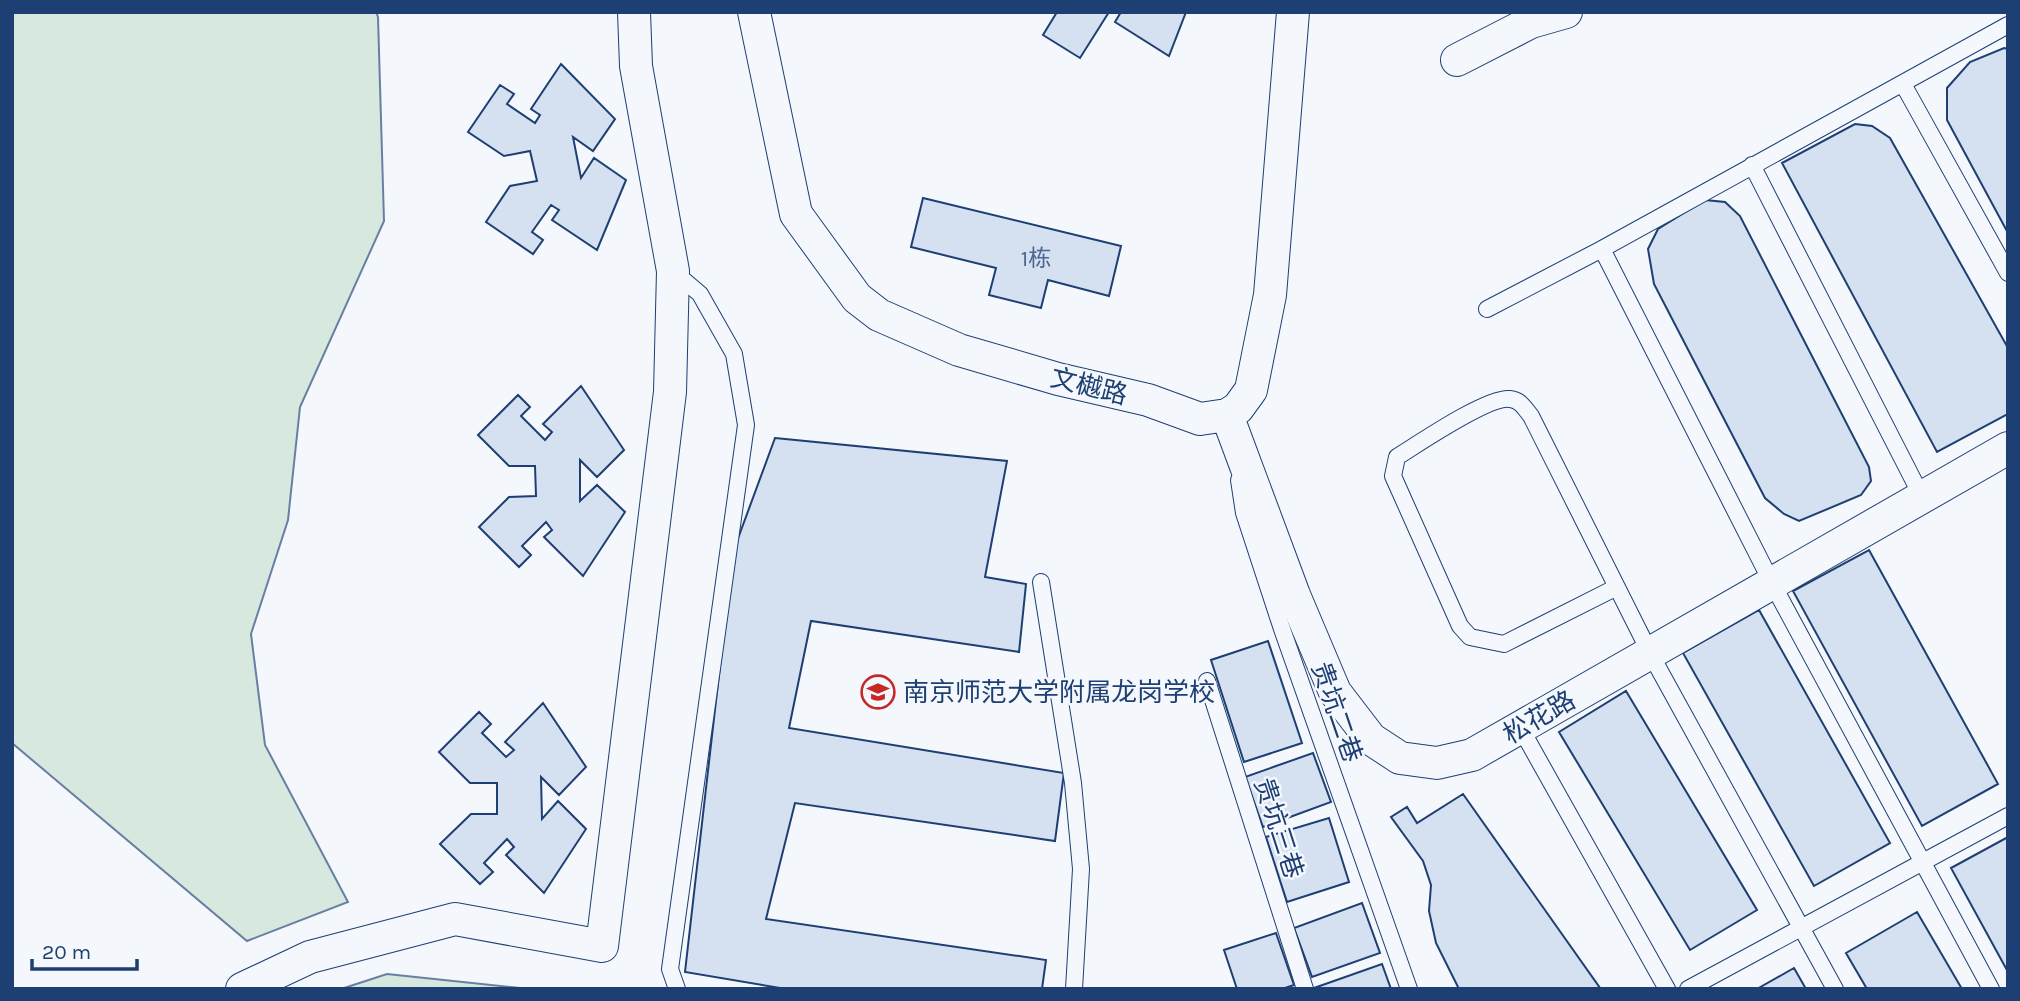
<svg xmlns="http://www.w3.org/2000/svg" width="2020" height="1001" font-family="Karla,'Noto Sans SC',sans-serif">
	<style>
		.green { fill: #d7e8df; stroke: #687fa3; stroke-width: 2 }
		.building { fill: #d5e0f0; stroke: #1d3f73; stroke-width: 2 }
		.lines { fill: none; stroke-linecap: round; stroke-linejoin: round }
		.lane-casing { stroke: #1d3f73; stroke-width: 18 }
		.street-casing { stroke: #1d3f73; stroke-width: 34 }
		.lane { stroke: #f4f7fb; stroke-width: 16 }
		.street { stroke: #f4f7fb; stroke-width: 32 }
		.labels { text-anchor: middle; stroke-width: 5; stroke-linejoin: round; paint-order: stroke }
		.number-label { font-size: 23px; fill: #4b6792 }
		.street-label { font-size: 26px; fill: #1d3f73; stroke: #f4f7fb }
		.poi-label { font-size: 26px; fill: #1d3f73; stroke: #f4f7fb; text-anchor: start }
	</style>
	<rect width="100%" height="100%" fill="#f4f7fb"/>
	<path class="green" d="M12,12H376L378,17L384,221L300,407L288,520L251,634L265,745L348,902L247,941L12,743Z
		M387,974L530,989H341Z"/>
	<path class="building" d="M1057,12H1109L1080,58L1043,35Z
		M1121,12H1186L1169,56L1115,22Z
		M2004,48L2008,49V233L1947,120V88L1970,62Z
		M561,64L615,119L593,151L573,137L581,178L594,158L626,180L597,250L552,220L559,210L551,205L532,232L543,240L533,254L486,222L510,186L537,181L530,151L504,156L468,132L500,85L514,94L507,104L535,123L540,115L531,109Z
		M1855,124L1872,126L1890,138L2008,348V414L1937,452L1782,163Z
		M923,198L1121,246L1109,296L1048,280L1041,308L989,295L996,268L911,247Z
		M1705,200L1725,202L1740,216L1869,467L1871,481L1861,495L1799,521L1784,514L1765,498L1654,284L1648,249L1658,229Z
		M581,386L624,450L597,477L580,460V501L597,485L625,512L583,576L544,537L552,530L546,522L522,546L531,555L519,567L479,527L509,497L536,496L535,466H509L478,435L518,395L530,407L521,416L545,440L552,432L543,424Z
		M775,438L1007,461L985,577L1026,584L1019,652L811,621L789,728L1064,773L1055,841L795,803L766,919L1046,960L1042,989H786L685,972L733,552Z
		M1869,550L1998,784L1922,826L1793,591Z
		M1759,610L1890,843L1814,886L1683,653Z
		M1268,641L1302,743L1244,762L1211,660Z
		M1626,691L1757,910L1690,950L1559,732Z
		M543,703L586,767L559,795L541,777L542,819L558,801L586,829L544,893L506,855L514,847L507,839L484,863L493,872L480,884L440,844L471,814H497V783H470L439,752L479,712L491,724L482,733L506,757L514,750L505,742Z
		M1313,753L1331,802L1263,827L1245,777Z
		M1463,794L1600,988L1599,989H1459L1436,943L1429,911L1431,885L1423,861L1391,817L1407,807L1417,823Z
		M1329,818L1349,882L1287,902L1266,837Z
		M2008,837V972L1951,868Z
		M1362,903L1380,953L1312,977L1294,928Z
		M1917,912L1962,989H1867L1846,953Z
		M1276,933L1294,985L1282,989H1237L1224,950Z
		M1382,964L1391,989L1314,988Z
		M1794,968L1806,989H1757Z"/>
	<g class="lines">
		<defs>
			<path id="lane" d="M1903,84L2008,273
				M1752,165L1922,497
				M1602,249L1772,583L1991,989
				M673,271L700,294L734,354L746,425L670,969L677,989
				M1487,309L1602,249L2008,25
				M1239,480L1244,513L1282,629L1409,989
				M1041,582L1073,783L1081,869L1074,989
				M1617,587L1504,644L1470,637L1460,626L1393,476L1397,457C1418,444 1488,396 1510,399C1521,400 1525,409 1531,416L1650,653L1835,989
				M1207,681L1305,989
				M1520,727L1667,989
				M1688,989L2008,816"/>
			<path id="street" d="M754,12L796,214L857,298L879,315L959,350L1058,379L1148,400L1200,419L1227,415L1238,408L1251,390L1270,295L1293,12
				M1457,60L1531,22L1566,12
				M1227,415L1294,595L1335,692L1371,739L1400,758L1437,763L1472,755L2008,448
				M242,989L310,957L455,919L602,946L670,392L673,271L636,66L634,12"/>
		</defs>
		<use href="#lane" class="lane-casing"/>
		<use href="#street" class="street-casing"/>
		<use href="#lane" class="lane"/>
		<use href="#street" class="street"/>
	</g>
	<defs>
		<symbol id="school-ring" viewBox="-11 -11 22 22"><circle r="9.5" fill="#f4f7fb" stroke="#c62828" stroke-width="1.5"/><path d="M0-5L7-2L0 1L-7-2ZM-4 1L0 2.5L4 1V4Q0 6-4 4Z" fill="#c62828"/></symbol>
	</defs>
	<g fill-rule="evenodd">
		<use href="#school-ring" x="859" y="673" width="38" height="38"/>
	</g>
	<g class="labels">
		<g class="number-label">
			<text x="1036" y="266">1栋</text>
		</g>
		<g class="street-label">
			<text transform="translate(1089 386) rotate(14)" y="9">文樾路</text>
			<text transform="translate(1337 712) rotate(71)" y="9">贵坑二巷</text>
			<text transform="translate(1539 717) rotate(-30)" y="9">松花路</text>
			<text transform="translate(1279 828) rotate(72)" y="9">贵坑三巷</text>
		</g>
		<g class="poi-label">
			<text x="903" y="701">南京师范大学附属龙岗学校</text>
		</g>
	</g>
	<rect width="2020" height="1001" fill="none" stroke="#1d3f73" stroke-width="28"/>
	<path d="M32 959v10h105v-10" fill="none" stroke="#1d3f73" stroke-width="3.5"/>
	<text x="42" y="959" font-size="21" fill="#1d3f73" stroke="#f4f7fb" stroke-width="5" paint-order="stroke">20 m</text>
</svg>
